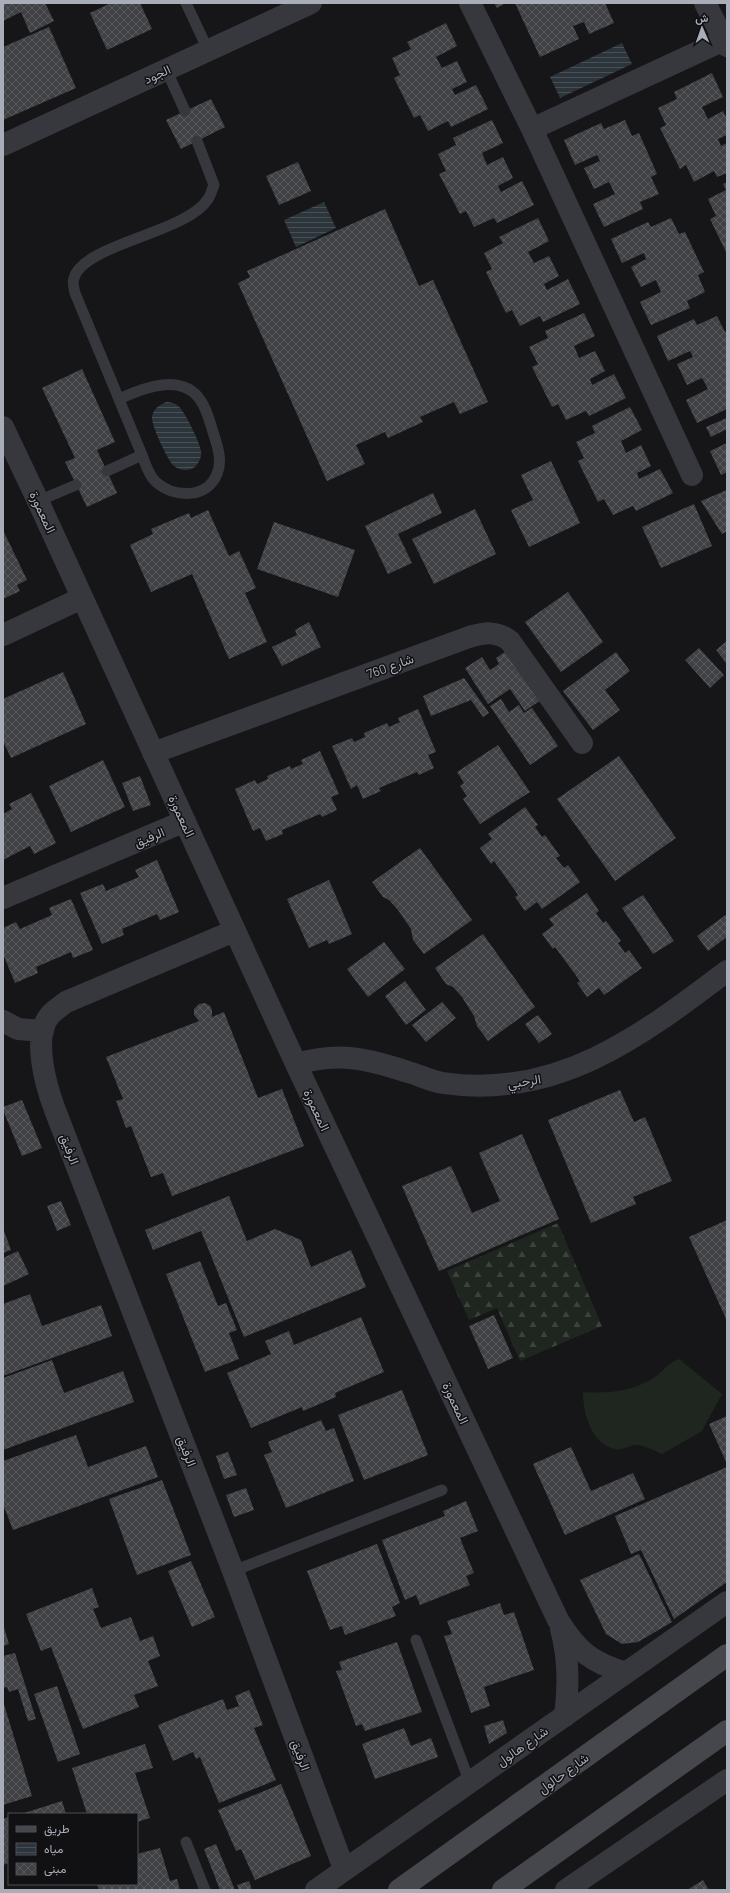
<svg xmlns="http://www.w3.org/2000/svg" width="730" height="1893" font-family="Barlow,Vazirmatn,sans-serif">
	<style>
		.forest { fill: url(#forest-firs) }
		.garden { fill: #1e261f }
		.water { fill: url(#water-rules) }
		.building { fill: url(#building-cross-hatch) }
		.lines { fill: none; stroke-linecap: round; stroke-linejoin: round }
		.lane { stroke: #37383d; stroke-width: 11 }
		.street { stroke: #37383d; stroke-width: 22 }
		.secondary { stroke: #45474d; stroke-width: 22 }
		.labels { text-anchor: middle; stroke-width: 3; stroke-linejoin: round; paint-order: stroke }
		.street-label { font-size: 13px; fill: #a8adb8; stroke: #111113 }
	</style>
	<defs>
		<pattern id="forest-firs" width="22" height="20" patternUnits="userSpaceOnUse"><rect width="22" height="20" fill="#1e261f"/><path d="M5 1l3.5 6h-7zM16 11l3.5 6h-7z" fill="#3c433d"/></pattern>
		<pattern id="water-rules" width="6" height="5" patternUnits="userSpaceOnUse"><rect width="6" height="5" fill="#2c353c"/><path d="M0 2.5h6" fill="none" stroke="#485056"/></pattern>
		<pattern id="building-cross-hatch" width="8" height="8" patternUnits="userSpaceOnUse"><rect width="8" height="8" fill="#404145"/><path d="M0 0l8 8M0 8l8-8" fill="none" stroke="#595a5e"/></pattern>
	</defs>
	<rect width="100%" height="100%" fill="#161618"/>
	<path class="forest" d="M558,1223L602,1326L520,1361L497,1308L469,1320L447,1271Z"/>
	<path class="garden" d="M679,1359L722,1394L702,1431L662,1454C655,1451 644,1445 636,1445C629,1445 622,1451 615,1449C591,1444 583,1413 583,1392C608,1394 634,1391 655,1377C664,1370 669,1363 679,1359Z"/>
	<path class="water" d="M622,43L632,64L560,98L550,77Z
		M324,202L336,228L296,247L284,220Z
		M166,402C170,402 174,403 177,405C184,409 200,443 201,451C202,456 199,463 195,467C189,471 180,471 174,466C168,461 151,425 152,417C153,409 159,405 166,402Z"/>
	<path class="building" d="M3,3H45L54,21L30,33L21,12L3,21Z
		M111,3H140L152,29L107,50L90,13Z
		M494,3H506L497,8Z
		M515,3H605L614,23L589,34L584,22L573,26L579,39L540,57Z
		M446,23L457,46L436,57L442,68L457,61L467,82L452,89L455,95L476,85L488,109L451,127L448,121L428,131L420,115L414,118L394,78L400,75L392,58L411,49L407,42Z
		M49,27L76,88L3,120V47Z
		M712,73L723,97L702,107L708,119L723,111L727,119V135L718,139L721,146L727,143V173L717,177L714,171L694,182L686,165L680,169L660,128L666,125L658,108L677,99L674,92Z
		M211,99L225,127L181,149L166,120Z
		M492,120L503,143L482,153L487,165L503,157L513,178L498,186L501,192L522,181L534,205L497,223L494,218L474,227L466,211L460,214L439,174L446,171L438,154L456,145L453,138Z
		M625,120L632,136L639,133L657,174L651,177L659,194L640,202L643,209L604,227L593,204L615,194L609,182L594,189L584,168L600,161L597,155L575,165L564,140L601,123L604,129Z
		M298,162L311,191L279,205L266,176Z
		M727,182V254L710,219L716,216L708,199L726,190L723,184Z
		M385,209L419,286L433,280L488,402L460,414L454,402L420,417L423,422L388,438L385,432L356,445L365,464L327,481L238,283L250,277L247,271Z
		M538,218L549,241L528,252L534,263L549,256L559,276L544,284L547,290L568,279L580,304L543,322L540,316L520,326L512,310L506,313L486,272L492,269L484,253L503,243L499,237Z
		M671,218L679,234L685,232L704,272L698,275L705,292L687,301L690,308L651,325L640,302L661,292L656,280L641,287L631,267L646,259L644,253L622,263L611,239L648,222L651,227Z
		M584,313L595,336L574,346L579,358L595,351L605,371L590,379L592,385L614,374L626,398L589,416L586,411L566,420L558,404L552,407L532,367L538,364L529,347L548,338L545,331Z
		M717,316L725,332L727,331V409L697,423L686,400L708,389L702,378L687,385L677,364L693,357L690,351L668,361L657,336L694,319L697,325Z
		M82,369L115,442L97,450L117,493L87,507L65,462L75,458L42,388Z
		M630,407L642,430L621,441L626,453L641,445L651,466L637,473L639,479L660,469L673,493L636,511L633,506L613,515L604,499L598,502L578,461L584,458L576,442L595,433L592,426Z
		M727,418V429L711,437L706,427Z
		M727,443V472L721,475L710,451Z
		M551,461L580,523L529,547L511,510L533,500L521,475Z
		M727,490V531L722,534L701,501Z
		M433,493L442,513L398,534L412,563L388,574L365,526Z
		M694,504L712,546L661,568L642,527Z
		M475,509L496,554L434,584L412,539Z
		M208,510L229,556L239,551L256,588L245,593L267,642L229,659L192,574L151,592L130,545L153,534L151,529L189,513L191,518Z
		M274,522L355,550L338,597L257,569Z
		M3,530L27,580L17,585L20,591L3,599Z
		M568,592L603,642L561,672L525,622Z
		M309,622L321,647L282,666L272,647L297,635L295,630Z
		M727,641V664L716,650Z
		M699,648L724,675L710,688L685,660Z
		M508,650L541,700L525,711L510,689L488,704L465,668L482,657L490,670L499,664L496,658Z
		M616,652L630,671L605,690L620,710L593,730L563,691Z
		M63,672L86,724L11,758L3,741V699Z
		M464,678L489,713L483,717L471,700L431,716L423,696Z
		M501,699L509,712L519,705L524,713L532,708L558,746L530,765L490,706Z
		M418,709L436,752L428,755L434,768L419,775L417,772L379,788L381,791L363,799L357,785L351,789L332,746L352,738L354,742L365,737L364,733L387,723L389,727L400,722L398,718Z
		M498,745L530,792L480,824L463,799L467,796L460,786L464,783L457,772Z
		M320,751L339,794L331,797L337,810L322,817L320,814L282,830L283,834L266,841L260,828L253,831L235,789L255,780L257,784L268,779L267,776L290,766L291,769L303,764L301,760Z
		M619,756L676,838L615,881L557,799Z
		M103,760L125,807L71,832L49,786Z
		M140,776L151,805L133,811L122,783Z
		M31,793L56,843L34,854L30,846L3,860V814L12,809L9,804Z
		M525,807L538,825L535,827L542,837L545,835L560,856L556,858L564,868L568,865L580,882L542,909L537,902L525,911L515,897L518,895L494,861L491,864L480,848L492,839L488,834Z
		M420,848L472,920L424,954L413,940L411,929L398,910L389,900L383,897L372,882Z
		M157,860L179,912L160,920L157,914L122,929L124,935L102,944L80,893L103,884L106,891L139,877L135,870Z
		M329,880L352,934L329,944L327,940L309,948L287,899Z
		M587,893L599,911L596,913L603,923L606,921L621,941L618,943L625,953L629,950L642,968L604,995L599,988L587,997L577,983L580,981L555,947L553,949L542,934L554,925L549,919Z
		M643,895L674,941L653,954L622,908Z
		M71,899L93,950L73,958L71,952L36,967L38,973L15,983L3,954V928L16,922L20,929L52,915L49,908Z
		M727,914V937L708,951L697,936Z
		M483,934L535,1007L488,1041L477,1026L474,1016L462,997L453,987L446,984L435,968Z
		M384,942L405,969L368,997L347,969Z
		M405,981L426,1010L406,1025L385,996Z
		M442,1002L456,1018L426,1042L412,1025Z
		M205,1003L210,1006L212,1010V1017L224,1012L258,1098L282,1089L304,1146L172,1196L163,1173L151,1177L131,1126L126,1128L116,1101L123,1099L106,1057L199,1021L194,1015V1009L199,1004Z
		M538,1015L552,1034L539,1043L525,1024Z
		M620,1090L634,1122L645,1117L672,1181L633,1197L636,1204L591,1223L548,1120Z
		M22,1100L42,1148L22,1156L3,1110V1107Z
		M522,1134L559,1219L439,1271L402,1186L451,1166L472,1213L500,1201L479,1153Z
		M229,1196L247,1241L275,1229L301,1240L311,1267L351,1250L366,1287L244,1337L201,1231L153,1250L145,1230Z
		M61,1201L71,1225L57,1231L47,1206Z
		M727,1220V1321L689,1237Z
		M3,1228L11,1250L3,1253Z
		M18,1251L29,1274L3,1286V1258Z
		M200,1261L218,1306L226,1303L237,1330L229,1333L239,1359L205,1372L166,1274Z
		M30,1294L42,1326L101,1305L112,1336L3,1376V1304Z
		M494,1315L513,1358L488,1369L469,1326Z
		M361,1317L384,1372L335,1393L336,1397L303,1411L302,1407L251,1428L227,1373L271,1354L265,1341L289,1331L294,1345Z
		M52,1360L64,1393L123,1371L134,1402L3,1450V1378Z
		M402,1390L428,1455L364,1480L338,1415Z
		M727,1416V1461L726,1462L709,1424Z
		M321,1420L326,1431L334,1428L354,1481L286,1508L264,1455L272,1452L268,1442Z
		M76,1435L88,1467L146,1446L158,1477L13,1530L3,1504V1461Z
		M571,1447L591,1491L633,1473L645,1499L565,1535L533,1464Z
		M228,1452L237,1475L224,1479L216,1456Z
		M727,1467V1582L674,1619L641,1550L631,1554L615,1516Z
		M162,1480L191,1555L137,1575L109,1499Z
		M246,1488L254,1510L234,1517L226,1495Z
		M466,1501L478,1531L460,1538L474,1573L466,1576L470,1585L420,1605L416,1595L405,1600L382,1540L445,1516L443,1511Z
		M377,1544L400,1603L392,1607L396,1616L345,1635L342,1626L330,1630L307,1571Z
		M639,1554L672,1622L638,1642L622,1644L606,1634L580,1580Z
		M191,1561L215,1617L192,1627L168,1571Z
		M92,1588L99,1607L93,1609L101,1628L131,1617L140,1641L153,1636L160,1656L148,1661L158,1686L134,1695L139,1707L83,1729L51,1647L41,1651L26,1614Z
		M500,1603L504,1615L514,1612L534,1670L484,1687L490,1706L471,1713L444,1636L452,1634L447,1621Z
		M3,1624L9,1644L3,1646Z
		M397,1642L422,1712L365,1731L362,1724L356,1726L336,1671L342,1670L339,1662Z
		M15,1653L36,1719L28,1721L18,1689L9,1692L7,1687L3,1688V1656Z
		M57,1686L80,1754L58,1762L34,1694Z
		M249,1690L263,1725L254,1728L276,1780L219,1803L200,1757L196,1759L193,1752L173,1761L158,1725L223,1699L227,1710L239,1706L235,1696Z
		M3,1701L32,1796L3,1805Z
		M503,1720L507,1733L489,1744L484,1726Z
		M404,1728L411,1746L431,1738L438,1757L375,1779L362,1744Z
		M145,1744L153,1768L135,1773L150,1818L137,1822V1814H87L72,1768Z
		M281,1784L311,1856L255,1880L241,1849L236,1851L218,1810Z
		M62,1801L66,1814H21Z
		M9,1817V1863L3,1865V1819Z
		M216,1844L235,1890H220L204,1849Z
		M160,1848L170,1881L177,1879L180,1890H99L97,1884H137V1854Z
		M703,1880L709,1890H687Z
		M249,1881L252,1890H239L237,1885Z"/>
	<g class="lines">
		<path class="lane" d="M186,3L208,50
			M166,69L185,111
			M119,399C143,388 182,372 201,401C207,410 210,422 213,432C217,445 223,460 217,474C207,499 174,498 156,482C149,476 145,463 142,455L75,293C74,289 72,282 74,278C83,244 187,233 208,199C211,195 212,189 214,185L197,141
			M107,471L142,455
			M38,501L76,485
			M233,1571L442,1490
			M416,1640L470,1783
			M186,1842L205,1890"/>
		<path class="street" d="M470,3L532,129L692,475
			M705,3L727,46
			M532,129L724,40
			M3,145L311,3
			M3,427L38,501L296,1064L558,1620C578,1652 591,1662 626,1673
			M3,635L82,598
			M153,753L469,637C484,633 496,630 510,641L582,743
			M3,898L185,821
			M234,931L66,1002C61,1006 55,1010 51,1014C31,1035 46,1086 55,1110L233,1571L344,1869
			M3,1021L18,1029L43,1031
			M296,1064C340,1052 365,1058 408,1072C419,1075 431,1081 443,1083C557,1100 641,1036 727,971
			M561,1629C569,1658 569,1686 565,1716
			M316,1890L727,1602
			M566,1890L727,1780"/>
		<path class="secondary" d="M399,1890L727,1655
			M503,1890L727,1731"/>
	</g>
	<g class="labels">
		<g class="street-label">
			<text transform="translate(157 74) rotate(-25)" y="5">الجود</text>
			<text transform="translate(43 512) rotate(65)" y="5">المعمورة</text>
			<text transform="translate(390 666) rotate(-20)" y="5">شارع 760</text>
			<text transform="translate(182 816) rotate(65)" y="5">المعمورة</text>
			<text transform="translate(149 837) rotate(-23)" y="5">الرفيق</text>
			<text transform="translate(524 1081) rotate(-9)" y="5">الرحبي</text>
			<text transform="translate(317 1110) rotate(65)" y="5">المعمورة</text>
			<text transform="translate(70 1149) rotate(69)" y="5">الرفيق</text>
			<text transform="translate(456 1403) rotate(65)" y="5">المعمورة</text>
			<text transform="translate(187 1451) rotate(69)" y="5">الرفيق</text>
			<text transform="translate(522 1746) rotate(-35)" y="5">شارع هالول</text>
			<text transform="translate(301 1755) rotate(70)" y="5">الرفيق</text>
			<text transform="translate(563 1773) rotate(-36)" y="5">شارع حالول</text>
		</g>
	</g>
	<rect width="730" height="1893" fill="none" stroke="#a8adb8" stroke-width="8"/>
	<rect x="8" y="1813" width="130" height="72" fill="#111113" stroke="#4d4f55"/>
	<rect x="16" y="1826" width="20" height="6" fill="#45474d" stroke="#4d4f55"/>
	<text x="44" y="1833" font-size="12" fill="#a8adb8">طريق</text>
	<rect x="16" y="1843" width="20" height="12" fill="url(#water-rules)" stroke="#4d4f55"/>
	<text x="44" y="1853" font-size="12" fill="#a8adb8">مياه</text>
	<rect x="16" y="1863" width="20" height="12" fill="url(#building-cross-hatch)" stroke="#4d4f55"/>
	<text x="44" y="1873" font-size="12" fill="#a8adb8">مبنى</text>
	<g transform="translate(702 28) rotate(358)" stroke="#111113" stroke-width="3" paint-order="stroke">
	<path d="M0-3L7 15L0 10L-7 15Z" fill="#a8adb8"/>
	<text y="-6" font-size="11" font-weight="bold" text-anchor="middle" fill="#a8adb8">ش</text>
	</g>
</svg>
